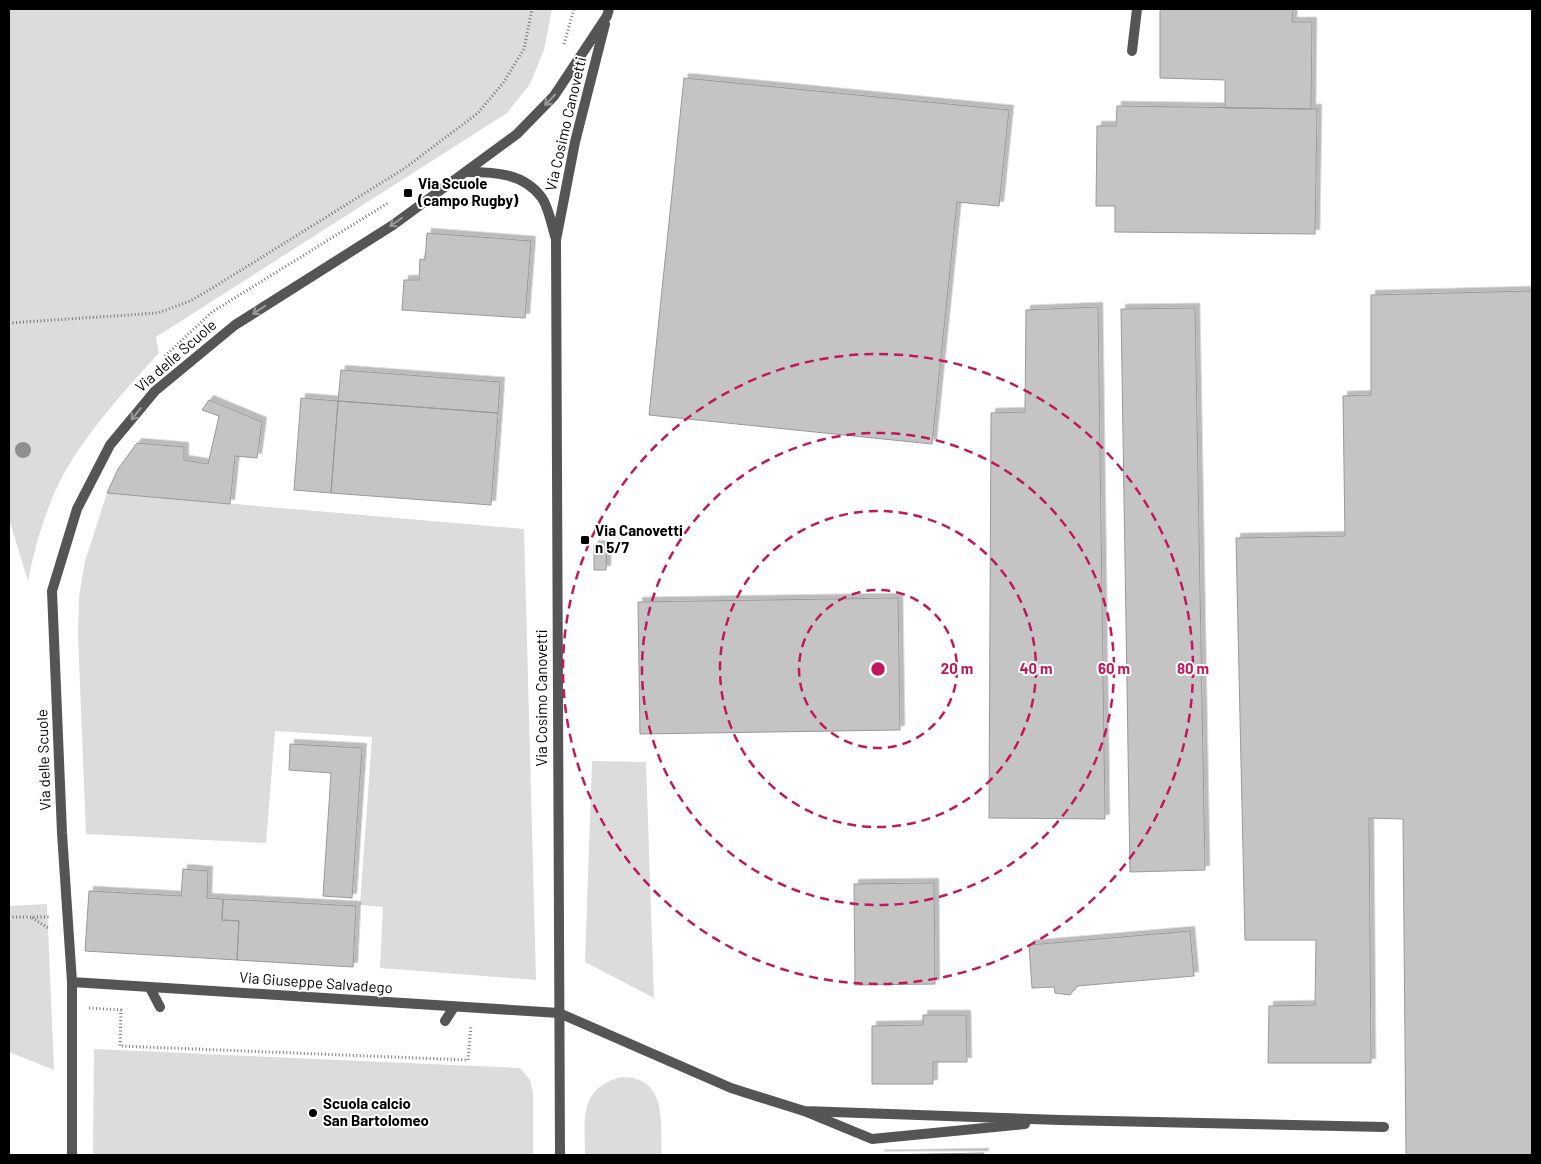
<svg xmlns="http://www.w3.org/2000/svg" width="1541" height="1164" font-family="Barlow,sans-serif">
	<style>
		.green { fill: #dcdcdc }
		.building { fill: #c4c4c4; stroke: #999; filter: url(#shadow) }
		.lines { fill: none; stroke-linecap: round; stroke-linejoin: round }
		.path { stroke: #777; stroke-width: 3; stroke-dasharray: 1 2.5; stroke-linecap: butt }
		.lane { stroke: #555; stroke-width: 10 }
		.street { stroke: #555; stroke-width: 10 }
		.tree { fill: #8f8f8f }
		.oneway { stroke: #999 }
		.ring { fill: none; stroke: #c2185b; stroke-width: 2.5; stroke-dasharray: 9 6 }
		.poi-dot { fill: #000; stroke: #fff; stroke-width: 2 }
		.labels { text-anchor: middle; stroke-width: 4; stroke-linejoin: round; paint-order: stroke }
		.street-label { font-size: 15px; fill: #000; stroke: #fff }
		.poi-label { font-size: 15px; font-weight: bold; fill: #000; stroke: #fff; text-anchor: start }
		.centre { fill: #c2185b; stroke: #fff; stroke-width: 2.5 }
		.ring-label { font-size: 15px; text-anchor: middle; font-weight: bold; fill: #c2185b; stroke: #fff; stroke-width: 4; stroke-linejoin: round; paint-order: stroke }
	</style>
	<defs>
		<filter id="shadow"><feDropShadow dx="4.5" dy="-4.5" stdDeviation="0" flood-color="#0004"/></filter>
	</defs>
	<rect width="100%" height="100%" fill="#fff"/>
	<path class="green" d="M9,9H552L544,50L530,84L507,113L156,337L159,353C125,390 85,434 61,479C45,511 35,546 28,581L9,519Z
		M107,493L524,529L536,980L380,968L383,907L360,905L372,737L275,731L266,843L86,834L78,635L79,597L85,561Z
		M592,761L646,762L654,998L585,962Z
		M47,904L54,1070L9,1052V906Z
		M94,1049L520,1068L530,1080L533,1093V1155H93Z
		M621,1077C668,1077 660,1121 662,1155H585C585,1119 578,1089 621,1077Z"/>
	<path class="building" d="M1160,9H1293L1292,22H1312L1311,109L1225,108V80L1160,78Z
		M684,78L1009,110L999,206L957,202L932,444L649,415Z
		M1117,106L1317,109L1315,234L1115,232V206H1096L1097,126H1116Z
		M427,233L531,241L525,318L402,310L404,280H419L420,259L425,260Z
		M1532,291V1155H1406L1403,819L1369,818L1371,1063H1268L1269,1006L1315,1005L1316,940H1245L1236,538L1345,536L1343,396L1371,395V295Z
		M1098,307L1105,819L989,818L991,413L1025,412L1026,310Z
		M1195,308L1205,870L1130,872L1121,309Z
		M341,370L500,382L498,413L338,401Z
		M301,398L338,401L331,493L294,490Z
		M209,400L262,422L257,458L235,456L230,504L107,493L118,469L137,443L184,447V460L208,464L219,416L202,410Z
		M338,401L498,413L491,505L331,493Z
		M594,545L607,546L606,570H594Z
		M898,598L900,730L640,734L638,602Z
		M290,744L362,748L352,898L323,896L331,773L289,770Z
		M183,869L208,871L207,898L223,899L222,920L239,921L237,960L85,951L89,891L181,896Z
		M934,883L935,984L855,985L854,884Z
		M223,899L356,906L353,967L237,960L239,921L222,920Z
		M1190,931L1194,976L1077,986L1070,995L1055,993L1054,987L1032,988L1029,945Z
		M923,1015H966L967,1062H933V1084H872V1026L923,1025Z
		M984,1153V1155H880Z"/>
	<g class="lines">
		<path class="path" d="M564,44L574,9
			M9,323L158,313L190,301L214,287L405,168L478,113L503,83L524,49L532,9
			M165,356L212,312L388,203
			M9,917H51
			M32,918L50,929
			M89,1008L121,1010L120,1046L468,1060L471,1025"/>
		<path class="lane" d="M1132,51L1137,9
			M150,988L160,1007
			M559,1013L731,1088L804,1111L872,1139L1025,1124
			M445,1021L454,1007
			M804,1111L1061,1120L1384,1127"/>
		<path class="street" d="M467,172C495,172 524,173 542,198C549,208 552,227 556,239
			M72,982L559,1013
			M72,1155V982L62,833L52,591L77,509L110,445L155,391L235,325L393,225L517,134L554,96L607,16L609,9
			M560,1155L556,240L575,142L605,24"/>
	</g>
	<circle class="tree" cx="23" cy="450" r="8"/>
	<defs><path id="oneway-shaft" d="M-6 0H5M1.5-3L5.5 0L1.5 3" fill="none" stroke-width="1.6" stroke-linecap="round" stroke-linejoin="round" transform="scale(1.25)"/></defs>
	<g class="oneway">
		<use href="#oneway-shaft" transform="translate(550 100) rotate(133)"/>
		<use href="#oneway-shaft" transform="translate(396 222) rotate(145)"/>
		<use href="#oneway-shaft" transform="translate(259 310) rotate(147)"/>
		<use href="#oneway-shaft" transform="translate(136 414) rotate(129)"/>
	</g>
	<g class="ring">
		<circle cx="878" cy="669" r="79"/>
		<circle cx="878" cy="669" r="158"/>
		<circle cx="878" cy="669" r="236"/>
		<circle cx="878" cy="669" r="315"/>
	</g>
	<g class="poi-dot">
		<rect x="403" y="188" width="10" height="10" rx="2.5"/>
		<rect x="580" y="535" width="10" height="10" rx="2.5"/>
		<circle cx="313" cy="1113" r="5"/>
	</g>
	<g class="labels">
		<g class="street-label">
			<text transform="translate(566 124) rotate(-77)" y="5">Via Cosimo Canovetti</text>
			<text transform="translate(176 356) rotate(-41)" y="5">Via delle Scuole</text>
			<text transform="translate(542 698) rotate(-90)" y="5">Via Cosimo Canovetti</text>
			<text transform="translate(44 760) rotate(-92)" y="5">Via delle Scuole</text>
			<text transform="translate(316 983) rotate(4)" y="5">Via Giuseppe Salvadego</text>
		</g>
		<g class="poi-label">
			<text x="418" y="189">Via Scuole<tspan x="418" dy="17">(campo Rugby)</tspan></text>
			<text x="595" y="536">Via Canovetti<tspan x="595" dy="17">n 5/7</tspan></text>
			<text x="323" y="1109">Scuola calcio<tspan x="323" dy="17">San Bartolomeo</tspan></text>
		</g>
	</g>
	<circle cx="878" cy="669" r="8" class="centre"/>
	<g class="ring-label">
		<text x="957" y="674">20 m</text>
		<text x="1036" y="674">40 m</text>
		<text x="1114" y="674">60 m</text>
		<text x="1193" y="674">80 m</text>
	</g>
	<rect width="1541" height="1164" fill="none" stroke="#000000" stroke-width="20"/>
</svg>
